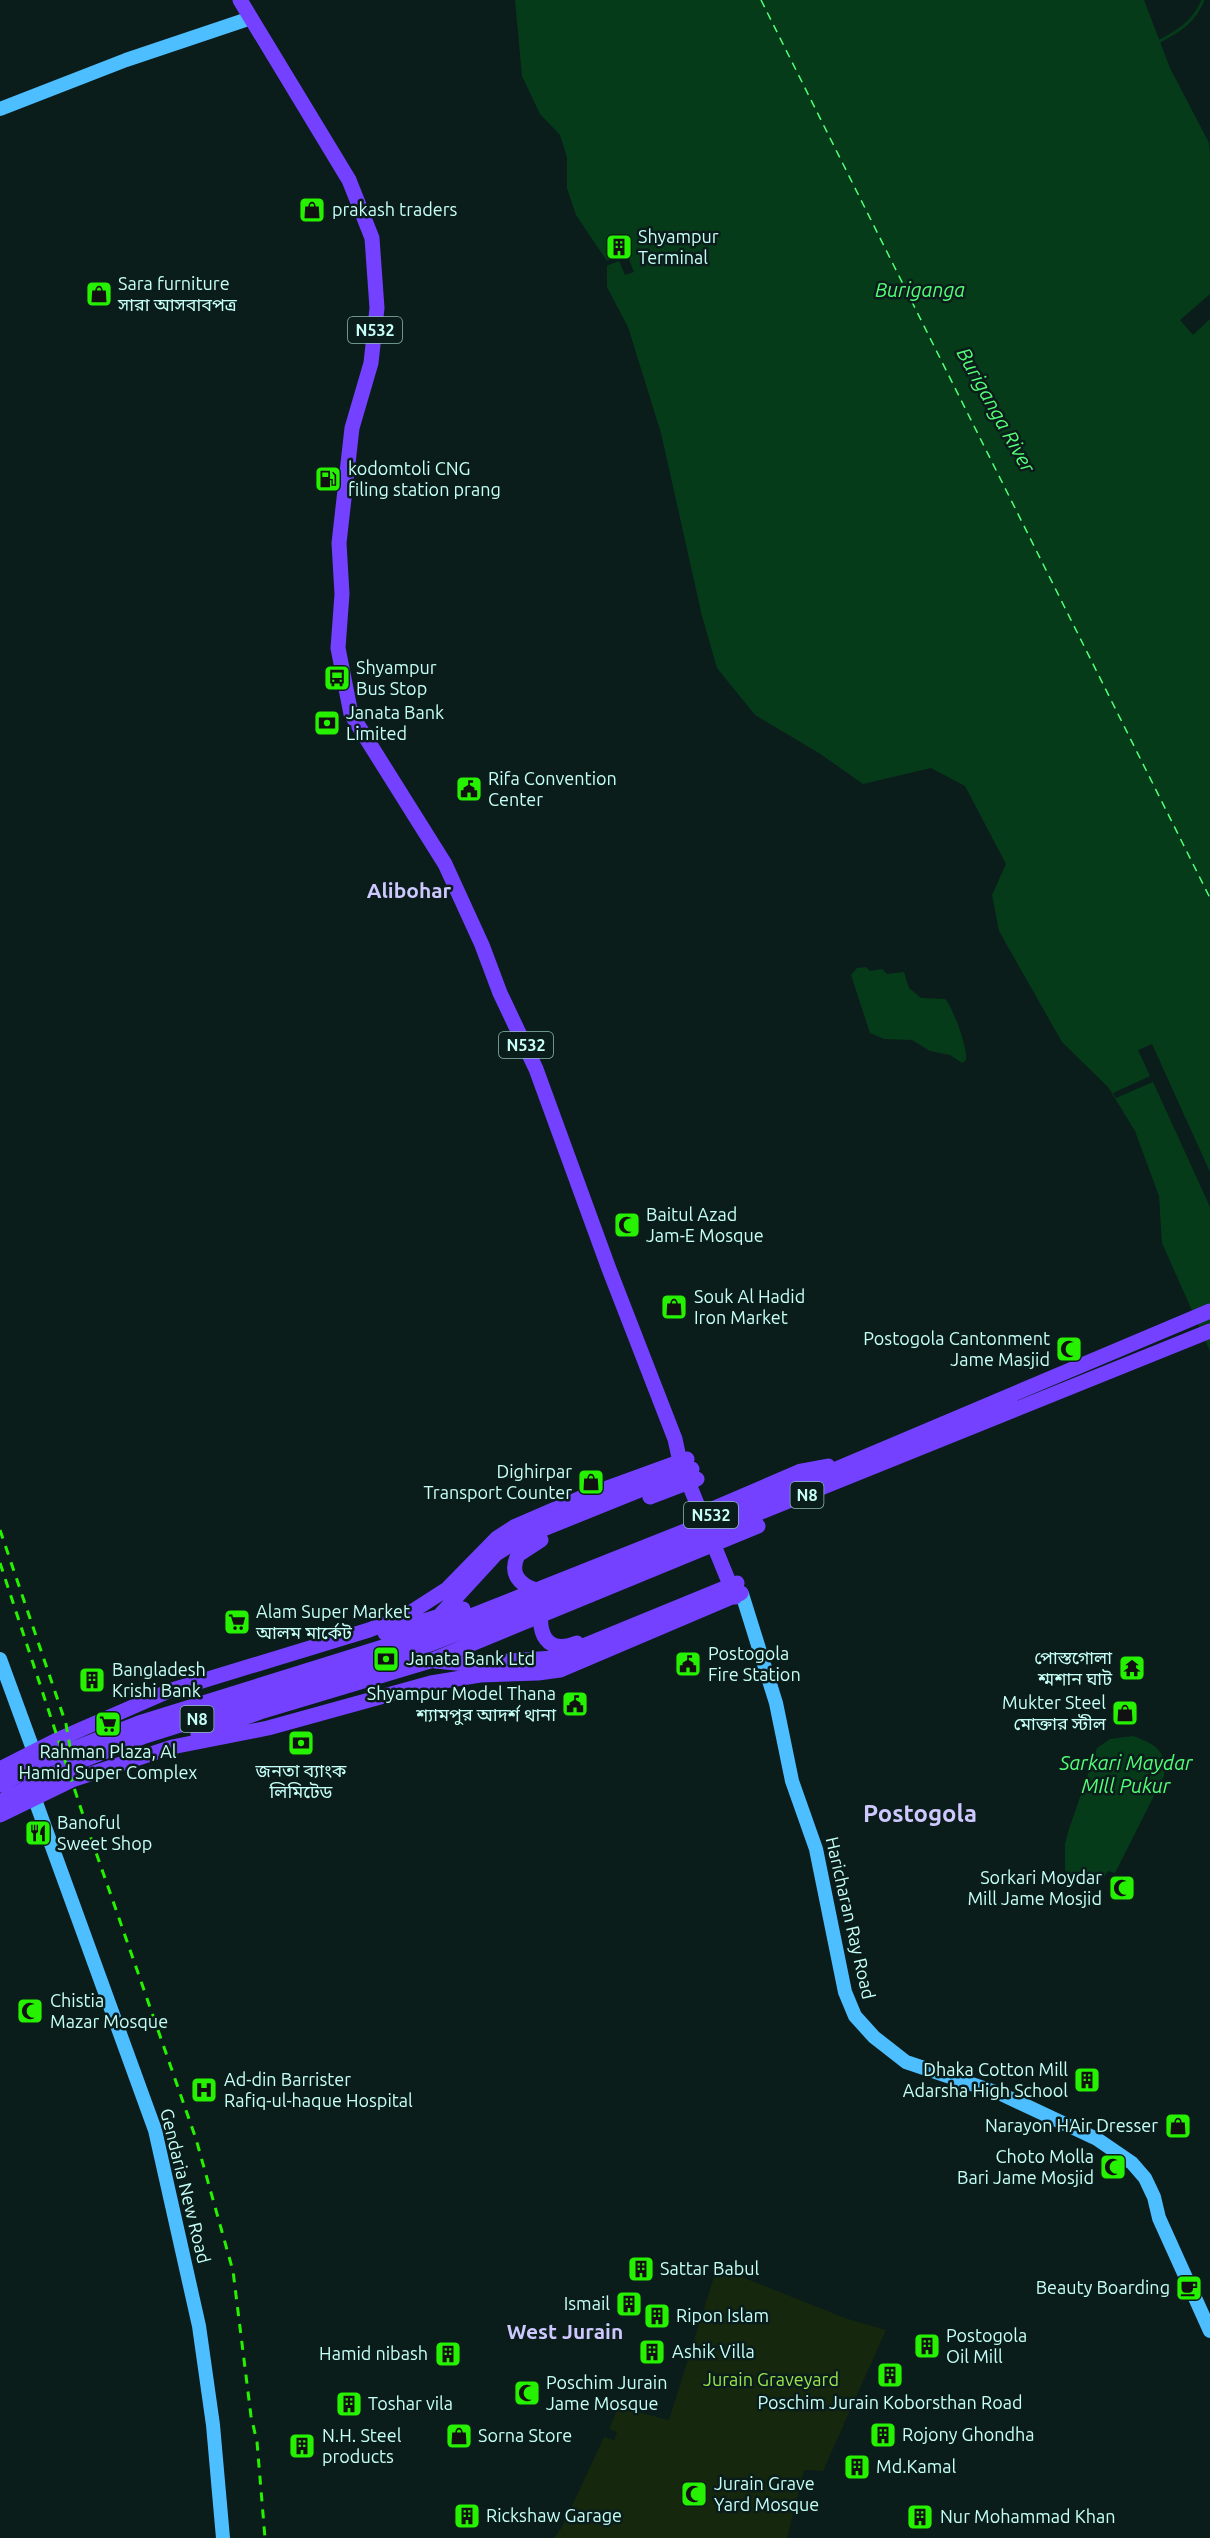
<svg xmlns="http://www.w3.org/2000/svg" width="1210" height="2538" font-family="Ubuntu,'Noto Sans Bengali',sans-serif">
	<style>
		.green { fill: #15270d }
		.water { fill: #063b1a }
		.pier { fill: #0a1d1b }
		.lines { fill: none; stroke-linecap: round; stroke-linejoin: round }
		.stream { stroke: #063b1a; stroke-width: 3 }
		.ferry { stroke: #54ff77; stroke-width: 1.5; stroke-dasharray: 8 6; stroke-linecap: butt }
		.major { stroke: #4dbeff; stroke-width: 14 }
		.highway { stroke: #7341ff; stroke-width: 15 }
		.rail { stroke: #26f100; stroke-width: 3; stroke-dasharray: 9 8; stroke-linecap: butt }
		.labels { text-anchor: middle; stroke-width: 5; stroke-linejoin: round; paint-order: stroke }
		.shield { fill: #0a1d1b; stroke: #8ebbb5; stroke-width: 1.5 }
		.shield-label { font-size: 16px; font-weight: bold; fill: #c6fff7 }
		.poi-label { font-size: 18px; fill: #c6fff7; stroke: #0a1d1b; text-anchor: start }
		.street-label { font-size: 18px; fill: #c6fff7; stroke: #0a1d1b }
		.park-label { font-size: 18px; fill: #9ae64b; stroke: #0a1d1b }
		.water-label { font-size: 20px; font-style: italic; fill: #54ff77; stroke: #0a1d1b }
		.quarter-label { font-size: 21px; font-weight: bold; fill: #cec8ff; stroke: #0a1d1b }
		.district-label { font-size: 24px; font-weight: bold; fill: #cec8ff; stroke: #0a1d1b }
	</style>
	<rect width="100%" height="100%" fill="#0a1d1b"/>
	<path class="green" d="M717,2267L845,2318L886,2330L823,2471L804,2470L787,2538H554L562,2527L604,2437L614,2440L617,2432L609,2429L618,2407L669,2420Z"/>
	<path class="water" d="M515,0H1144L1170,68L1209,143L1210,154V1351L1162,1243L1159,1196L1135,1131L1108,1087L1062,1042L999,931L992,895L1006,864L965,786L931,768L863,784L819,753L755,715L717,668L702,616L661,433L628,327L607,287V261L576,215L567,188V157L560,135L540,114L522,76Z
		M866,967L870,971L882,969L887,974L904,972L909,988L921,998L945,999C954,1009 968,1050 966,1060L962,1063L950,1055L930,1051L912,1040L884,1039L870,1033L851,975L857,968Z
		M1133,1736C1155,1744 1167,1750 1164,1776L1115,1873L1108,1871L1104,1877C1090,1880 1076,1883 1065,1870V1844L1069,1829L1097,1748L1110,1739Z"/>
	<path class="pier" d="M619,234L634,272L625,275L619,261L604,267V262L617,257L610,238Z
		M1210,294V319L1193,335L1180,320Z
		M1152,1044L1210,1172V1207L1153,1082L1116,1098L1113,1093L1150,1076L1138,1050Z"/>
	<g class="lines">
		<path class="stream" d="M1158,42C1179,31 1194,22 1203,0"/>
		<path class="ferry" d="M761,0L1210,898"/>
		<path class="major" d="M0,109L126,60L251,18
			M742,1594L776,1703L792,1781L816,1849L845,1992L855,2016L874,2037L906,2062L1001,2094L1097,2139L1132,2163L1145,2178L1154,2197L1159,2218L1210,2331
			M0,1659L34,1752V1797L155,2130L199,2326L213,2425L223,2538"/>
		<path class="highway" d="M240,0L349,180L372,238L377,308L371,363L352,428L339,543L342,594L338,648L351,714L445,864L482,945L500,993L536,1069L609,1269L675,1439L680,1462L735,1597
			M650,1497L697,1479
			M694,1517L801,1471L828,1466
			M536,1590C519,1585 509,1573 518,1555L541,1540
			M542,1606C537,1633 546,1655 577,1643
			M440,1615L496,1554L521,1538L692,1469
			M385,1633L463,1609
			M435,1661L466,1664L554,1658L737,1583
			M198,1734L263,1711L430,1661L758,1526
			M0,1769L59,1739L169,1691L369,1630L405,1616L447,1589L497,1538L514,1527L588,1495L687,1459
			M0,1785L53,1757L139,1723L428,1633L758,1502L1210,1311
			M0,1802L73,1764L145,1736L402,1655L543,1600L1210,1331
			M0,1815L72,1780L172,1747L268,1728L431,1683L480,1675L538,1673L560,1670L741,1593"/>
		<path class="rail" d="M0,1530L66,1724L72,1759
			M0,1563L84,1818L196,2139L233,2271L251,2416L257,2442L265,2538"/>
	</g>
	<defs>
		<symbol id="shop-square" viewBox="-11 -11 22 22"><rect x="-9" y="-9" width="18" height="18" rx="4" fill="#26f100" stroke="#0a1d1b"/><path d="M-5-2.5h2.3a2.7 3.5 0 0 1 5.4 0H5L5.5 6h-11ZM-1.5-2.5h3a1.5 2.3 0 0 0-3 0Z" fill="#111"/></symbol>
		<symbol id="building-square" viewBox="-11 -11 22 22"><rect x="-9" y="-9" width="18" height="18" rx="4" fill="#26f100" stroke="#0a1d1b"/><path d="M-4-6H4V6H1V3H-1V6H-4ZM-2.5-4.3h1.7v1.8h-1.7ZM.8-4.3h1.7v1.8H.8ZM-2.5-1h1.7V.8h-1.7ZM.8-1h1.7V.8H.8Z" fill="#111"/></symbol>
		<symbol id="fuel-square" viewBox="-11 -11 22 22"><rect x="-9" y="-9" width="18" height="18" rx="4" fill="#26f100" stroke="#0a1d1b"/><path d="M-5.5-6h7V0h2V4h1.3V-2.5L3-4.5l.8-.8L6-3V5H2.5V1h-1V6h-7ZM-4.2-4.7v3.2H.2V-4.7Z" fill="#111"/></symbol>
		<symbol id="bus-square" viewBox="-11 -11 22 22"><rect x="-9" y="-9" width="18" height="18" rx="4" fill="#26f100" stroke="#0a1d1b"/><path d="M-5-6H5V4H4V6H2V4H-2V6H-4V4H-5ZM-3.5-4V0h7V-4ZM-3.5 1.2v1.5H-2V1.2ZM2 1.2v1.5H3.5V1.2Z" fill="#111"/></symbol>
		<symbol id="bank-square" viewBox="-11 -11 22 22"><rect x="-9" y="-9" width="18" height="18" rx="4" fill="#26f100" stroke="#0a1d1b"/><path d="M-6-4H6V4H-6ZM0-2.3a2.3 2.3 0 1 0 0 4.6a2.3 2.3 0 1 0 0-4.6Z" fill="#111"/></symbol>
		<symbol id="civic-square" viewBox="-11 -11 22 22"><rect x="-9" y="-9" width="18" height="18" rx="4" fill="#26f100" stroke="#0a1d1b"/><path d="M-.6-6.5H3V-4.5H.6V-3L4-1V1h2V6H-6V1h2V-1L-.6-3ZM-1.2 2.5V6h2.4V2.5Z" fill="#111"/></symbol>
		<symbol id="mosque-square" viewBox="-11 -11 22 22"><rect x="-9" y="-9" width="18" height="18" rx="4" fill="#26f100" stroke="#0a1d1b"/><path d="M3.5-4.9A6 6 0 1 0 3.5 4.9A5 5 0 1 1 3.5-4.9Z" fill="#111"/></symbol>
		<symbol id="supermarket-square" viewBox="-11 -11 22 22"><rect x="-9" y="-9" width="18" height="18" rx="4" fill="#26f100" stroke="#0a1d1b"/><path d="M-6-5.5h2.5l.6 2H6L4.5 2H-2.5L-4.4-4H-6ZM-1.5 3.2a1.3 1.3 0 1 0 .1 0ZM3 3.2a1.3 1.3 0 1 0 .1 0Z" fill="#111"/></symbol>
		<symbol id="temple-square" viewBox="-11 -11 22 22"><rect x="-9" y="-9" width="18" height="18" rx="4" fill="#26f100" stroke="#0a1d1b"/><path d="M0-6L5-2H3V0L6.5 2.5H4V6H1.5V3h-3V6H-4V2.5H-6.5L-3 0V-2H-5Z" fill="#111"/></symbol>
		<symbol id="restaurant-square" viewBox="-11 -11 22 22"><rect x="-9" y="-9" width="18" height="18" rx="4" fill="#26f100" stroke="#0a1d1b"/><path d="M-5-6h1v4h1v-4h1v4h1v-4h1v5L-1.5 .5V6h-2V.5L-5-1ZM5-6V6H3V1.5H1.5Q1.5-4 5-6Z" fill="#111"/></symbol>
		<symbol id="hospital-square" viewBox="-11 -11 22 22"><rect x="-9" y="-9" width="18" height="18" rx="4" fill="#26f100" stroke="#0a1d1b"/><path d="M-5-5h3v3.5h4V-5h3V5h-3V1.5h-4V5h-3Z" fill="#111"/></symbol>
		<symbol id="cafe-square" viewBox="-11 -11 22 22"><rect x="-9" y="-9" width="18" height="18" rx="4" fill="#26f100" stroke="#0a1d1b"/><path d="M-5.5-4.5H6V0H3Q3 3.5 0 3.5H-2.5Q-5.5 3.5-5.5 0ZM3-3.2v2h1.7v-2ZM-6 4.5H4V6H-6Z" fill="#111"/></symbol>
	</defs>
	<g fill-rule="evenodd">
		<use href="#shop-square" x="297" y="195" width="30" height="30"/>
		<use href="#building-square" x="604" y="232" width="30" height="30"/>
		<use href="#shop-square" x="84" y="279" width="30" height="30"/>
		<use href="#fuel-square" x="313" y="464" width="30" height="30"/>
		<use href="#bus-square" x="322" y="663" width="30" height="30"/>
		<use href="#bank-square" x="312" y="708" width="30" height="30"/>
		<use href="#civic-square" x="454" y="774" width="30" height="30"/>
		<use href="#mosque-square" x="612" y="1210" width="30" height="30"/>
		<use href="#shop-square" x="659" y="1292" width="30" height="30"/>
		<use href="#mosque-square" x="1054" y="1334" width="30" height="30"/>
		<use href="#shop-square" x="576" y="1467" width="30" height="30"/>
		<use href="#supermarket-square" x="222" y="1607" width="30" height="30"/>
		<use href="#bank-square" x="371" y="1644" width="30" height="30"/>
		<use href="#civic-square" x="673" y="1649" width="30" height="30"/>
		<use href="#temple-square" x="1117" y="1653" width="30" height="30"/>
		<use href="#building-square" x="77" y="1665" width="30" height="30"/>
		<use href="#civic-square" x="560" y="1689" width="30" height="30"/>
		<use href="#shop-square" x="1110" y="1698" width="30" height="30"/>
		<use href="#supermarket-square" x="93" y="1709" width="30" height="30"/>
		<use href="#bank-square" x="286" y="1728" width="30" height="30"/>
		<use href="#restaurant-square" x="23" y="1818" width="30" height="30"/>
		<use href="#mosque-square" x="1107" y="1873" width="30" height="30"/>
		<use href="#mosque-square" x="15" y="1996" width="30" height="30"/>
		<use href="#building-square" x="1072" y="2065" width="30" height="30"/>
		<use href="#hospital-square" x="189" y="2075" width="30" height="30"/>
		<use href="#shop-square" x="1163" y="2111" width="30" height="30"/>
		<use href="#mosque-square" x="1098" y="2152" width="30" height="30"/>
		<use href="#building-square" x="626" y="2254" width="30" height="30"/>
		<use href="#cafe-square" x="1174" y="2273" width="30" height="30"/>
		<use href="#building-square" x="614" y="2289" width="30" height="30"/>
		<use href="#building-square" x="642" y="2301" width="30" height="30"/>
		<use href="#building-square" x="912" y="2331" width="30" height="30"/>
		<use href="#building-square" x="637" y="2337" width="30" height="30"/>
		<use href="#building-square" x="433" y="2339" width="30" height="30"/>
		<use href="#building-square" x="875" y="2360" width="30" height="30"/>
		<use href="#mosque-square" x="512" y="2378" width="30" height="30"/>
		<use href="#building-square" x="334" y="2389" width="30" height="30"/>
		<use href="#building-square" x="868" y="2420" width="30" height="30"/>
		<use href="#shop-square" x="444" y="2421" width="30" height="30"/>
		<use href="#building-square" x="287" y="2431" width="30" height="30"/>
		<use href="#building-square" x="842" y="2452" width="30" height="30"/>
		<use href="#mosque-square" x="679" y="2479" width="30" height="30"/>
		<use href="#building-square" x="452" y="2501" width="30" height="30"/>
		<use href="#building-square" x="905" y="2502" width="30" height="30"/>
	</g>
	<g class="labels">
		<g class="shield">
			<rect x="348" y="317" width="54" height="26" rx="4.5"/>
			<rect x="499" y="1032" width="54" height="26" rx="4.5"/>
			<rect x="790.5" y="1482" width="33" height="26" rx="4.5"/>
			<rect x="684" y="1502" width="54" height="26" rx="4.5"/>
			<rect x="180.5" y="1706" width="33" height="26" rx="4.5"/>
		</g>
		<g class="shield-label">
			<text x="375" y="336">N532</text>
			<text x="526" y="1051">N532</text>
			<text x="807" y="1501">N8</text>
			<text x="711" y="1521">N532</text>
			<text x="197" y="1725">N8</text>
		</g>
		<g class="poi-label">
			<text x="332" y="216">prakash traders</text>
			<text x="638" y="243">Shyampur<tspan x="638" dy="21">Terminal</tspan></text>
			<text x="118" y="290">Sara furniture<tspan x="118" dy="21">সারা আসবাবপত্র</tspan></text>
			<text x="348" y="475">kodomtoli CNG<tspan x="348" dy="21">filing station prang</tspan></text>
			<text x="356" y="674">Shyampur<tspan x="356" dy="21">Bus Stop</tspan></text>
			<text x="346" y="719">Janata Bank<tspan x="346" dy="21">Limited</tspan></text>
			<text x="488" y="785">Rifa Convention<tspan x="488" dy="21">Center</tspan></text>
			<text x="646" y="1221">Baitul Azad<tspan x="646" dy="21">Jam-E Mosque</tspan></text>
			<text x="694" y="1303">Souk Al Hadid<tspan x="694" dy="21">Iron Market</tspan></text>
			<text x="1050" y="1345" text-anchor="end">Postogola Cantonment<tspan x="1050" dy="21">Jame Masjid</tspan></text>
			<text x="572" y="1478" text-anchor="end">Dighirpar<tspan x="572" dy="21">Transport Counter</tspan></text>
			<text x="256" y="1618">Alam Super Market<tspan x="256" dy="21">আলম মার্কেট</tspan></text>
			<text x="708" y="1660">Postogola<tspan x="708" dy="21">Fire Station</tspan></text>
			<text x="1112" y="1664" text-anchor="end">পোস্তগোলা<tspan x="1112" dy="21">শ্মশান ঘাট</tspan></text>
			<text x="406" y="1665">Janata Bank Ltd</text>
			<text x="112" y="1676">Bangladesh<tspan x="112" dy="21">Krishi Bank</tspan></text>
			<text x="556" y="1700" text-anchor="end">Shyampur Model Thana<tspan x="556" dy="21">শ্যামপুর আদর্শ থানা</tspan></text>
			<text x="1106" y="1709" text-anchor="end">Mukter Steel<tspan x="1106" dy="21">মোক্তার স্টীল</tspan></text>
			<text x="108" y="1758" text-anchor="middle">Rahman Plaza, Al<tspan x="108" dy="21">Hamid Super Complex</tspan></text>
			<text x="301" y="1777" text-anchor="middle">জনতা ব্যাংক<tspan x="301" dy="21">লিমিটেড</tspan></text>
			<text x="57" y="1829">Banoful<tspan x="57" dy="21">Sweet Shop</tspan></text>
			<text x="1102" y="1884" text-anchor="end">Sorkari Moydar<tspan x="1102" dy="21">Mill Jame Mosjid</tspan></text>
			<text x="50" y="2007">Chistia<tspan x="50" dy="21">Mazar Mosque</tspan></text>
			<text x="1068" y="2076" text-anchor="end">Dhaka Cotton Mill<tspan x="1068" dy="21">Adarsha High School</tspan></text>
			<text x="224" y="2086">Ad-din Barrister<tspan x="224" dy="21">Rafiq-ul-haque Hospital</tspan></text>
			<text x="1158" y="2132" text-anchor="end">Narayon HAir Dresser</text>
			<text x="1094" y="2163" text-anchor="end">Choto Molla<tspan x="1094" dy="21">Bari Jame Mosjid</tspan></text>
			<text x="660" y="2275">Sattar Babul</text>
			<text x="1170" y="2294" text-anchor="end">Beauty Boarding</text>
			<text x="610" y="2310" text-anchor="end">Ismail</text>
			<text x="676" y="2322">Ripon Islam</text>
			<text x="946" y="2342">Postogola<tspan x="946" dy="21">Oil Mill</tspan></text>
			<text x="672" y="2358">Ashik Villa</text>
			<text x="428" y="2360" text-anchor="end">Hamid nibash</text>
			<text x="546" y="2389">Poschim Jurain<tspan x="546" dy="21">Jame Mosque</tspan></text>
			<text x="890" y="2409" text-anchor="middle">Poschim Jurain Koborsthan Road</text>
			<text x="368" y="2410">Toshar vila</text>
			<text x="902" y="2441">Rojony Ghondha</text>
			<text x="322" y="2442">N.H. Steel<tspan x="322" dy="21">products</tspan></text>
			<text x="478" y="2442">Sorna Store</text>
			<text x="876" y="2473">Md.Kamal</text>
			<text x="714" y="2490">Jurain Grave<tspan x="714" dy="21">Yard Mosque</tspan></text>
			<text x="486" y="2522">Rickshaw Garage</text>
			<text x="940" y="2523">Nur Mohammad Khan</text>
		</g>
		<g class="street-label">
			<text transform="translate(850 1918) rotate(77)" y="6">Haricharan Ray Road</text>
			<text transform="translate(185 2186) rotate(76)" y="6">Gendaria New Road</text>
		</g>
		<g class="park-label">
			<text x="771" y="2386">Jurain Graveyard</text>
		</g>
		<g class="water-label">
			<text x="920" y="297">Buriganga</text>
			<text transform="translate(996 410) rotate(61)" y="7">Buriganga River</text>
			<text x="1126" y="1770">Sarkari Maydar<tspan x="1126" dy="23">MIll Pukur</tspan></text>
		</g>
		<g class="quarter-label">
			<text x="409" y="898">Alibohar</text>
			<text x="565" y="2339">West Jurain</text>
		</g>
		<g class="district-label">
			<text x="920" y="1822">Postogola</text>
		</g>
	</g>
</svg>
